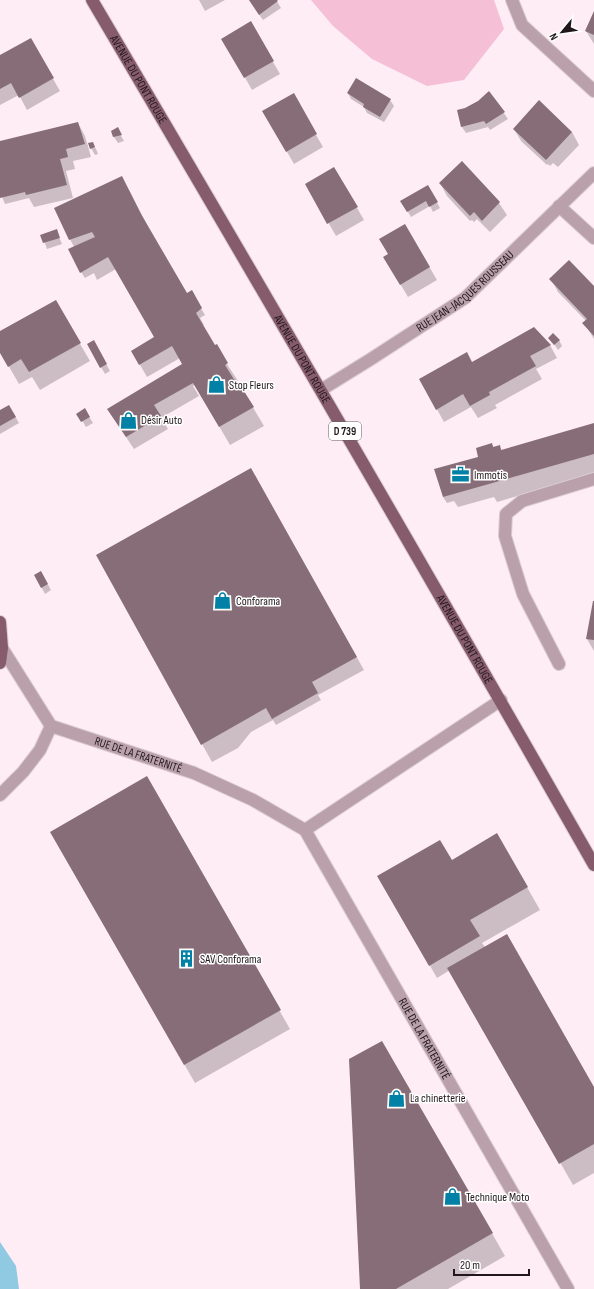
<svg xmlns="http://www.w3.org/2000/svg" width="594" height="1289" font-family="'Sofia Sans Condensed',sans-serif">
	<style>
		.green { fill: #f5bfd5 }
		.water { fill: #8fc9e2 }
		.shadow { fill: #0003 }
		.building { fill: #866d77 }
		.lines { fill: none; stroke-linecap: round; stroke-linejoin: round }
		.minor-casing { stroke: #dbcbd1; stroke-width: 14 }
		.major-casing { stroke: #dbcbd1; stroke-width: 14 }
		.minor { stroke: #b9a0aa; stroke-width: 12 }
		.major { stroke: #865c6d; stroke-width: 12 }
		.labels { text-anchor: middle; stroke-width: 3; stroke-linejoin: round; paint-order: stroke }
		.shield { fill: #fff; stroke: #645d5f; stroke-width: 1 }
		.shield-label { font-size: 11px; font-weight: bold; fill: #21171b }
		.street-label { font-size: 12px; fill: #21171b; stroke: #fff }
		.poi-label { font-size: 12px; fill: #21171b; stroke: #fff; text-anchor: start }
	</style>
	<rect width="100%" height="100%" fill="#feedf4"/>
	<path class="green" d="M311,0H494L504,29L464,80L427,86L372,59L333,26Z"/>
	<path class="water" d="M0,1242L16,1266L19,1289H0Z"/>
	<path class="shadow" d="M199,0H225L205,11Z
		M249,0H276L281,8L263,20Z
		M594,13V44L586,31Z
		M250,22L280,74L252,90L223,39Z
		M30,39L60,91L27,110L19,95L0,105V57Z
		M489,92L508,119L490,130L488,127L466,133L462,127L458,111L465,109L479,101Z
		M348,93L390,100L394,106L384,122L367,113L364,107L351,99Z
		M293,95L323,147L294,164L264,112Z
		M78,123L85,136L91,157L73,161L75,169L66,171L73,198L34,207L29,198L5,204L0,192V143Z
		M117,129L124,141L118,143L114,137L112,131Z
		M514,129L572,132L579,145L558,167L553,163L550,166L548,164L547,165L521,141Z
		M93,143L96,149L98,154L95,155L91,148Z
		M462,163L499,203L507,215L490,232L477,219L474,222L472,220L470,221L447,196L440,183Z
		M334,168L364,220L336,236L306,184Z
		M428,187L440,208L433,212L430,206L411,217L402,202Z
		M129,190L158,246L187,295L195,298L205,315L200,318L204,325L202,326L238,381L235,383L240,390L242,389L264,426L230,445L195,385L193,386L199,396L161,418L168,429L134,449L116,422L183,365L180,358L147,377L132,351L155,337L116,269L97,280L94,273L85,278L81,272L74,247L70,239Z
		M405,225L437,280L408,297L391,268Z
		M56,230L62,244L47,249L42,235Z
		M551,279L594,287V339L584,323L586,321L558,292Z
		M55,301L90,361L40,390L32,377L19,384L0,351V333Z
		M550,338L559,340L562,346L558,350Z
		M93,341L110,371L105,374L88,344Z
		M550,345L557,358L536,369L542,379L495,405L497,408L478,418L471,407L444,422L420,379L472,363Z
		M9,406L19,423L0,434V411Z
		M85,410L93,423L86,427L78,414Z
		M594,424V474L497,502L494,497L458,507L454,501L447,503L443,497L492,444L494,448L499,446L502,451Z
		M41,572L51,590L45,594L35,575Z
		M594,602V651L587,639Z
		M355,654L364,670L318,695L321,700L276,725L273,720L251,732L238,748L212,762L202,744Z
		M146,778L290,1029L195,1083L51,832Z
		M497,834L540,910L482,943L594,1089V1173L573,1185L450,970L437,978L379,876L452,861Z
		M382,1042L505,1256L448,1289H361Z"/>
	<path class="building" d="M249,0H277L278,1L259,15Z
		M594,11V35L585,31Z
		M251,21L274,61L244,78L221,39Z
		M31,38L54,78L19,98L11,83L0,89V55Z
		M356,78L391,99L380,117L363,107L364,104L347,93Z
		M489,91L505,112L486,124L484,121L461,127L457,110L465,108L478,101Z
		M294,93L317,134L286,152L262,111Z
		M539,100L572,132L546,160L513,129Z
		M78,122L85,144L66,149L68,157L60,159L67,185L26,195L25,192L0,198V141Z
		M118,127L122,135L113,137L111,131Z
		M93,142L95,147L90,149L88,143Z
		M462,161L500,202L482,221L474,212L470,216L439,183Z
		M334,167L358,207L327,224L305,184Z
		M122,176L141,214L187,293L192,290L202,308L196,313L215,345L217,344L228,363L225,365L240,389L242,388L254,407L219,427L193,383L154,405L161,416L126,437L107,409L182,364L172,346L139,365L131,351L154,337L108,257L80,273L68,249L95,237L92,232L69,240L54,208Z
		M428,185L438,202L429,207L426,201L407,212L400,201Z
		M405,224L430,267L400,285L383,257L388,254L379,239Z
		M57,229L60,238L43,243L40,235Z
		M569,260L594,286V336L582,323L587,319L549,279Z
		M56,300L81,343L29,372L21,359L8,367L0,353V331Z
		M534,327L551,345L530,356L536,366L489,392L490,395L470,406L463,394L436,410L419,379L467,352L472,362Z
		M553,333L560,340L554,345L548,338Z
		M94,340L107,364L100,368L87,344Z
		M9,405L16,417L0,426V410Z
		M85,408L90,417L81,422L76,414Z
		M594,423V454L443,497L434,469L478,457L476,448L492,443L493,447L500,445L501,450Z
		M251,468L357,657L312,682L318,693L272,719L266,708L201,745L96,555Z
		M41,571L48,584L41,588L34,575Z
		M593,601H594V640L586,639Z
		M147,776L281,1010L184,1065L50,832Z
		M497,833L528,887L470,920L480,936L429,966L377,876L440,840L452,860Z
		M507,934L594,1087V1144L559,1164L447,968Z
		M382,1041L493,1233L396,1289H360L349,1059Z"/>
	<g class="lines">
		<defs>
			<g id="minor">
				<path d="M512,0L522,25L594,91"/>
				<path d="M559,206L594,238"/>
				<path id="s1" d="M321,390L371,359L465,298L594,173"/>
				<path id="s2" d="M2,648L51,726L194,773L253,800L305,830L568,1289"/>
				<path d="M559,664L523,594L505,536L506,514L522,501L594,479"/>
				<path d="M0,795L23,772L40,750L51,726"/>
				<path d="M305,830L501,700"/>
			</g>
			<g id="major">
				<path id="s3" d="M92,0C261,287 429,575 594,865"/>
				<path d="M0,622L2,648L0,663"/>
			</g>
		</defs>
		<use href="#minor" class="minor-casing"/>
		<use href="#major" class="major-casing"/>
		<use href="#minor" class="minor"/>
		<use href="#major" class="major"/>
	</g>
	<defs>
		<symbol id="shop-bare" viewBox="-9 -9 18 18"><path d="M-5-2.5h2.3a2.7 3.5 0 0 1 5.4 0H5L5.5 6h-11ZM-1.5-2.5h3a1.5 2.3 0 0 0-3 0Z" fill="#0281a6" stroke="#fff" stroke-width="2.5" paint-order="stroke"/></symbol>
		<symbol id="office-bare" viewBox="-9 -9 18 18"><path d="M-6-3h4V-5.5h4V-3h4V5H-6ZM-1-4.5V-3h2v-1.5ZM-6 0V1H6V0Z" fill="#0281a6" stroke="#fff" stroke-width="2.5" paint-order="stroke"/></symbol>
		<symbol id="building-bare" viewBox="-9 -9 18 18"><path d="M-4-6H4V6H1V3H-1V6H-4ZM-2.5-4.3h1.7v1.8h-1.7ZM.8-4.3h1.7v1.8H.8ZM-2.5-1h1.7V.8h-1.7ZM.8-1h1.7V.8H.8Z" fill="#0281a6" stroke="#fff" stroke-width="2.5" paint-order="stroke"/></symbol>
	</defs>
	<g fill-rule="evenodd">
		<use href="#shop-bare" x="204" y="372" width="25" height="25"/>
		<use href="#shop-bare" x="116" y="408" width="25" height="25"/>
		<use href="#office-bare" x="448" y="462" width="25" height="25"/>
		<use href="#shop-bare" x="210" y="588" width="25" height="25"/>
		<use href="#building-bare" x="174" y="946" width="25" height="25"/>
		<use href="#shop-bare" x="384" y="1086" width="25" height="25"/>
		<use href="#shop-bare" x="440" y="1184" width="25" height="25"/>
	</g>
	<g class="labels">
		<rect class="shield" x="329" y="422" width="32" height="18" rx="3"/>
		<g class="shield-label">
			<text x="345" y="435">D 739</text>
		</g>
		<g class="street-label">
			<text dy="4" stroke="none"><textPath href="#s3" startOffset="92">AVENUE DU PONT ROUGE</textPath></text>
			<text dy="4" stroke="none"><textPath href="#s1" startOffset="175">RUE JEAN-JACQUES ROUSSEAU</textPath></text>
			<text dy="4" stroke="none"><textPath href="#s3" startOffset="416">AVENUE DU PONT ROUGE</textPath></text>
			<text dy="4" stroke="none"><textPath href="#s3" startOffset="740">AVENUE DU PONT ROUGE</textPath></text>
			<text dy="4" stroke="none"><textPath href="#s2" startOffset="184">RUE DE LA FRATERNITÉ</textPath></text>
			<text dy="4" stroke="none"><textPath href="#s2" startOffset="608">RUE DE LA FRATERNITÉ</textPath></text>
		</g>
		<g class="poi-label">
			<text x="229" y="389">Stop Fleurs</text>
			<text x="141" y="424">Désir Auto</text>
			<text x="474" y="479">Immotis</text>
			<text x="236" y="605">Conforama</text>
			<text x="200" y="963">SAV Conforama</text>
			<text x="410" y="1102">La chinetterie</text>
			<text x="466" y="1201">Technique Moto</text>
		</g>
	</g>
	<g transform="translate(562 32) rotate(241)" stroke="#ffffff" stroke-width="3" paint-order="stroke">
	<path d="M0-3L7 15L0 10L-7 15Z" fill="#21171b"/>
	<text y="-6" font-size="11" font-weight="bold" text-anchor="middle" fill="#21171b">N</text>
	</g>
	<path d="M454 1269v6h75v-6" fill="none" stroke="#21171b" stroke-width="2"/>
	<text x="460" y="1269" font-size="12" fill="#21171b" stroke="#ffffff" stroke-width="3" paint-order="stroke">20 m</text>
</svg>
